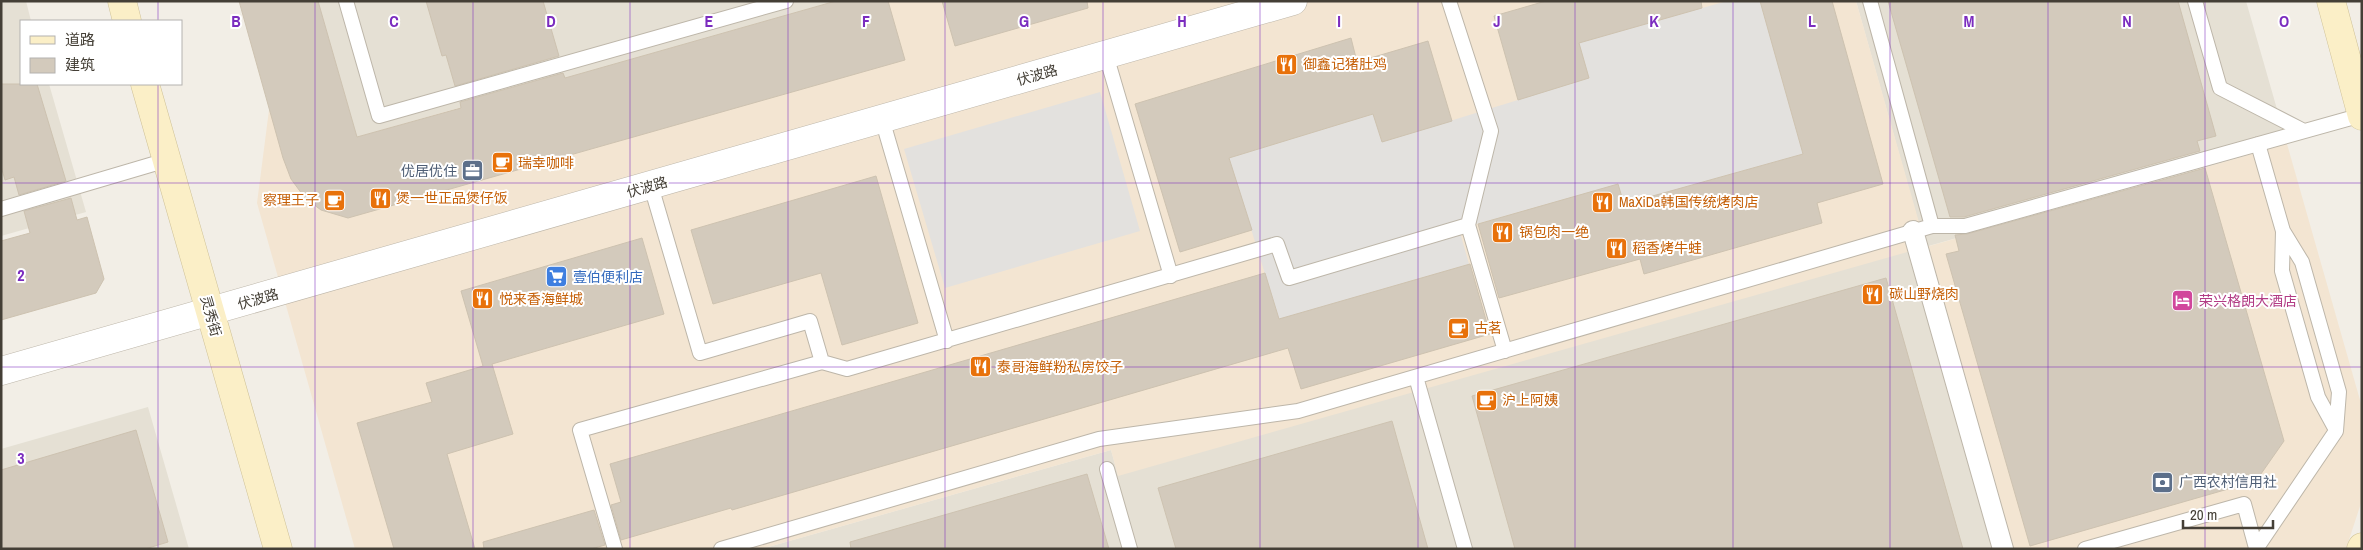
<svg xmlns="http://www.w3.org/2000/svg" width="2363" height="550" font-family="'Archivo Narrow','Noto Sans SC',sans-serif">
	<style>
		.residential { fill: #e5e0d4 }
		.commercial { fill: #f3e5d2 }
		.parking { fill: #e3e1de }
		.building { fill: #d3cabc; stroke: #cdc2b0 }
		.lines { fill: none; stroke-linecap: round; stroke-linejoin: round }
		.service-casing { stroke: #bdb6a9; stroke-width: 16 }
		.pedestrian-casing { stroke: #bdb6a9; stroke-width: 22 }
		.minor-casing { stroke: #bdb6a9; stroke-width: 29 }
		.secondary-casing { stroke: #cfc298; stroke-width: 29 }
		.service { stroke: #fff; stroke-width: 14 }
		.pedestrian { stroke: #fff; stroke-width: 20 }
		.minor { stroke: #fff; stroke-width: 28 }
		.secondary { stroke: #fbefc7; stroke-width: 28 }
		.grid { fill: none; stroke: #7b2cbf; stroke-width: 1; stroke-opacity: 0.55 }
		.labels { text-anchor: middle; stroke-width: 4; stroke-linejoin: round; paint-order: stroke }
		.food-label { font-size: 14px; fill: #c56008; stroke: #fff; text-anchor: start }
		.street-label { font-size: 14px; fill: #443f36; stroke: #fff }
		.service-label { font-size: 14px; fill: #4e5e75; stroke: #fff; text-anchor: end }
		.shop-label { font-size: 14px; fill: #366cbe; stroke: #fff; text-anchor: start }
		.hotel-label { font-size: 14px; fill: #b23c85; stroke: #fff; text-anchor: start }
		.grid-label { font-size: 16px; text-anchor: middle; font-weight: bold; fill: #7b2cbf; stroke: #fff; stroke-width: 4; stroke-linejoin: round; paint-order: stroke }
	</style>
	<rect width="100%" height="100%" fill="#f2eee6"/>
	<path class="residential" d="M1,1H26L31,21H21V84H49L86,212L1,236Z
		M318,1H836L357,137Z
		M1856,1H2246L2287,144L1925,247L2011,549H761L1111,450L1118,475L1925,246Z
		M148,407L189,549H1V449Z"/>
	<path class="commercial" d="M836,1H1856L1926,247L2287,144L2362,407V500L2346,549H2011L1925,247L1118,476L1111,450L761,549H355L257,203L269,110L343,89L357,137Z"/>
	<path class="parking" d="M1727,1H1760L1803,154L1624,204L1618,184L1459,229L1469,264L1279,319L1229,158L1373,114L1382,142L1589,78L1579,43Z
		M1100,92L1140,231L945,288L904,149Z"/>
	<path class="building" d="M239,1H318L357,137L461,108L460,102L563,73L565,78L836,1H888L905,60L348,218L321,210L305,198L291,179L283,158Z
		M426,1H543L559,56L455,86L446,55L442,56Z
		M942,1H1087L1088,8L955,46Z
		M1546,1H1701L1702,8L1579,43L1589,78L1518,100L1494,16Z
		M1760,1H1832L1883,184L1817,203L1822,223L1644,274L1640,259L1499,298L1478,224L1618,184L1624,204L1803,154Z
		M1888,1H2178L2216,136L2197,141L2200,151L1964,217H1950Z
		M1351,38L1357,62L1428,41L1452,121L1382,142L1373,114L1229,158L1252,230L1180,252L1135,104Z
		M1,84H37L66,181L19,195L14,177L5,180L1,166Z
		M2205,168L2284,441L2256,481L2030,546L1946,254L1959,251L1955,235L1967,234Z
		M876,176L918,323L842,345L821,273L713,304L691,230Z
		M71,198L77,220L87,217L104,279L96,293L1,320V241L30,233L24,211Z
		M642,238L664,314L492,364L513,434L447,454L475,549H394L357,423L432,402L426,383L483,366L461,291Z
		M1470,264L1490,334L1301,389L1288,348L732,510L731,508L621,540L611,505L621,502L610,464L1265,273L1279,319Z
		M1886,278L1963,549H1515L1472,396Z
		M1392,421L1428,549H1176L1158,488Z
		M136,430L168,542L145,549H1V470Z
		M1087,474L1109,549H851L850,542Z
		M594,510L605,545L591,549H484L483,542Z"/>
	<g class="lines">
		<defs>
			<path id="service" d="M346,1L379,116L786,1
				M1449,1L1491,131L1468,225L1505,351
				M1870,1L1932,226
				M2195,1L2220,88L2304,131
				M1106,55L1171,276
				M882,119L947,341
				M651,186L700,353L810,321L822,362
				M1,209L167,160
				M2283,231L2282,271L2318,397L2336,430
				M1416,377L1465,549
				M1107,469L1130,549
				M615,549L580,430L822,362L847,369L1277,244L1289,278L1468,225
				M721,549L1099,439L1298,411L1932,226H1965L2362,115
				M2085,549L2244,504L2256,548
				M2256,549L2336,431L2339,392L2302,262L2283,231L2258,144"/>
			<path id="pedestrian" d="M1913,231L2003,549"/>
			<path id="minor" d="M1,371L1293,1"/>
			<path id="secondary" d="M122,1L127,21
				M2331,1L2362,116
				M145,84L278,549
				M2361,549L2362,547"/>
		</defs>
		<use href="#service" class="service-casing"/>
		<use href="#pedestrian" class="pedestrian-casing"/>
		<use href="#minor" class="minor-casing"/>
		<use href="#secondary" class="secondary-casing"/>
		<use href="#service" class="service"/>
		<use href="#pedestrian" class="pedestrian"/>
		<use href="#minor" class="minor"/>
		<use href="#secondary" class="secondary"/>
	</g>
	<path class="grid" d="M158,1V21M315,1V549M473,1V549M630,1V549M788,1V549M945,1V549M1103,1V549M1260,1V549M1418,1V549M1575,1V549M1733,1V549M1890,1V549M2048,1V549M2205,1V549M158,84V549M1,183H2362M1,367H2362"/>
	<defs>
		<symbol id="restaurant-square" viewBox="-11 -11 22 22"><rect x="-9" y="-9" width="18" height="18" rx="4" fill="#e8710a" stroke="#fff"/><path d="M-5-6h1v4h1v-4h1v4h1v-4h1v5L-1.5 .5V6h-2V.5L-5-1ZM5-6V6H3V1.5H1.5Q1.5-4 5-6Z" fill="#fff"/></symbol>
		<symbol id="cafe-square" viewBox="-11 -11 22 22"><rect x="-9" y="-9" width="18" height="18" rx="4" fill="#e8710a" stroke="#fff"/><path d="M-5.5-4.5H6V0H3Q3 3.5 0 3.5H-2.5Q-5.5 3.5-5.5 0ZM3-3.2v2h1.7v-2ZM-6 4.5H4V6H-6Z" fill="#fff"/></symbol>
		<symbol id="office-square" viewBox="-11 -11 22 22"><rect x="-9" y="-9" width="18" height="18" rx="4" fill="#5c6f8a" stroke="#fff"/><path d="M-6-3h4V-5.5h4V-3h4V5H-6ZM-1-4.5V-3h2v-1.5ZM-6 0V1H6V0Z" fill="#fff"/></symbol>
		<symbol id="supermarket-square" viewBox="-11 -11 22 22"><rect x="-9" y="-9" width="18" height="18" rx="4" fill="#3f7fe0" stroke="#fff"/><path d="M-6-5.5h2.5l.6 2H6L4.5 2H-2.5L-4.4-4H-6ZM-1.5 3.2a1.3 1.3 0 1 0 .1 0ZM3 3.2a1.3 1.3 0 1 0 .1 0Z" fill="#fff"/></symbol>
		<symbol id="hotel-square" viewBox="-11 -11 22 22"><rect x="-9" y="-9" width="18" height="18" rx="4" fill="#d1479c" stroke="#fff"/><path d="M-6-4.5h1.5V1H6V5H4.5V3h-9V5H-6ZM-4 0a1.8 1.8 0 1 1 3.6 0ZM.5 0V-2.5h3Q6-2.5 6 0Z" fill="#fff"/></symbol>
		<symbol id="bank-square" viewBox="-11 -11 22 22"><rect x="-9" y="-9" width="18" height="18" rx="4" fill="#5c6f8a" stroke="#fff"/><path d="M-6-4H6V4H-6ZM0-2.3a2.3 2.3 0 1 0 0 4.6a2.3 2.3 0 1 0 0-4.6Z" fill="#fff"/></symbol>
	</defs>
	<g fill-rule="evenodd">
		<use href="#restaurant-square" x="1274" y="52" width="25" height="25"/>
		<use href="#cafe-square" x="490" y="150" width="25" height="25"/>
		<use href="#office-square" x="460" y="158" width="25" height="25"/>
		<use href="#restaurant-square" x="368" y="186" width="25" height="25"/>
		<use href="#cafe-square" x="322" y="188" width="25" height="25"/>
		<use href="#restaurant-square" x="1590" y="190" width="25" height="25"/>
		<use href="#restaurant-square" x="1490" y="220" width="25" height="25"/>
		<use href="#restaurant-square" x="1604" y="236" width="25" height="25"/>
		<use href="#supermarket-square" x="544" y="264" width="25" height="25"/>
		<use href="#restaurant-square" x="1860" y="282" width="25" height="25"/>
		<use href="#restaurant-square" x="470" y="286" width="25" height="25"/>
		<use href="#hotel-square" x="2170" y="288" width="25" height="25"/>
		<use href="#cafe-square" x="1446" y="316" width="25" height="25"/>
		<use href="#restaurant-square" x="968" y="354" width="25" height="25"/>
		<use href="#cafe-square" x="1474" y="388" width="25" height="25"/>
		<use href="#bank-square" x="2150" y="470" width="25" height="25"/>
	</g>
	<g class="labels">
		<g class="food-label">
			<text x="1303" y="69">御鑫记猪肚鸡</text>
			<text x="518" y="168">瑞幸咖啡</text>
			<text x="396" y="203">煲一世正品煲仔饭</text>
			<text x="319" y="205" text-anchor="end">察理王子</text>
			<text x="1619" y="207">MaXiDa韩国传统烤肉店</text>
			<text x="1519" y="237">锅包肉一绝</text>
			<text x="1632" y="253">稻香烤牛蛙</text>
			<text x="1889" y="299">碳山野烧肉</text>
			<text x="499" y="304">悦来香海鲜城</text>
			<text x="1474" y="333">古茗</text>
			<text x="997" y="372">泰哥海鲜粉私房饺子</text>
			<text x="1502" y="405">沪上阿姨</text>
		</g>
		<g class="street-label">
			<text transform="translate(1037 75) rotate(-16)" y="5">伏波路</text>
			<text transform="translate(647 187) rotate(-16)" y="5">伏波路</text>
			<text transform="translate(258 299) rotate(-16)" y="5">伏波路</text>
			<text transform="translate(211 316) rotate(74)" y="5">灵秀街</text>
		</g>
		<g class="service-label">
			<text x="457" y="176">优居优住</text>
			<text x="2179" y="487" text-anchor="start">广西农村信用社</text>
		</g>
		<g class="shop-label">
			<text x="573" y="282">壹伯便利店</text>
		</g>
		<g class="hotel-label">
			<text x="2199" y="306">荣兴格朗大酒店</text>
		</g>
	</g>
	<g class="grid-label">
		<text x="236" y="27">B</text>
		<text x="394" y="27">C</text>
		<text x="551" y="27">D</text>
		<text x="709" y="27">E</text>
		<text x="866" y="27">F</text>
		<text x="1024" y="27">G</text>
		<text x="1182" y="27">H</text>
		<text x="1339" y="27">I</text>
		<text x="1497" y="27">J</text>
		<text x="1654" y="27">K</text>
		<text x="1812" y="27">L</text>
		<text x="1969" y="27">M</text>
		<text x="2127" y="27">N</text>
		<text x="2284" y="27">O</text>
		<text x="21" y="281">2</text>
		<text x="21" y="464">3</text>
	</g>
	<rect width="2363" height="550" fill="none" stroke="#443f36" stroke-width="5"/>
	<rect x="20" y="20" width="162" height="65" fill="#ffffff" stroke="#b4b2af"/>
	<rect x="30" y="36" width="25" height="8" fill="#fbefc7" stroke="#b4b2af"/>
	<text x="65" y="45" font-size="15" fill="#443f36">道路</text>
	<rect x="30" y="58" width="25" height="15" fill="#d3cabc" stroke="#b4b2af"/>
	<text x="65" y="70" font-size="15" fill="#443f36">建筑</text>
	<path d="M2183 520v8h90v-8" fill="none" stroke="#443f36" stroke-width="2.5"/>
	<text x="2190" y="520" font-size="15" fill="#443f36" stroke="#ffffff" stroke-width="4" paint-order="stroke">20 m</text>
</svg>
